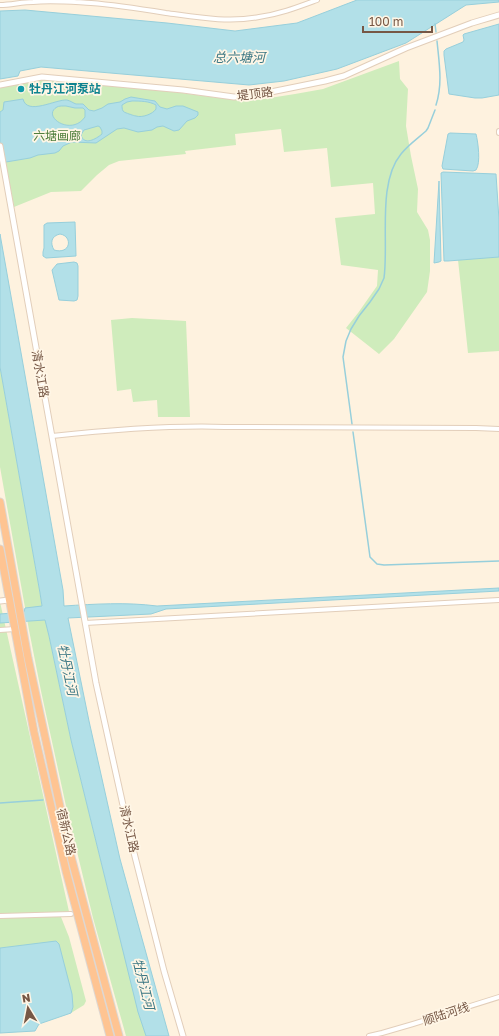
<svg xmlns="http://www.w3.org/2000/svg" width="499" height="1036" font-family="'Golos Text','Noto Sans SC',sans-serif">
	<style>
		.green { fill: #cfecbc }
		.water { fill: #b2e0e8; stroke: #97cfdb; fill-rule: evenodd }
		.lines { fill: none; stroke-linecap: round; stroke-linejoin: round }
		.stream { stroke: #97cfdb; stroke-width: 1.5 }
		.minor-casing { stroke: #e2ceba; stroke-width: 6 }
		.tertiary-casing { stroke: #e2ceba; stroke-width: 7 }
		.trunk-casing { stroke: #ded7d2; stroke-width: 9 }
		.minor { stroke: #fff; stroke-width: 4 }
		.tertiary { stroke: #fff; stroke-width: 5 }
		.trunk { stroke: #fec492; stroke-width: 7 }
		.culture-dot { fill: #0f9aa8; stroke: #fff6e6; stroke-width: 1.5 }
		.labels { text-anchor: middle; stroke-width: 3.5; stroke-linejoin: round; paint-order: stroke }
		.culture-label { font-size: 12px; font-weight: bold; fill: #0d838f; stroke: #fff6e6; text-anchor: start }
		.street-label { font-size: 12px; fill: #765745; stroke: #fff6e6 }
		.park-label { font-size: 12px; fill: #4e7d3c; stroke: #fff6e6 }
		.water-label { font-size: 13px; font-style: italic; fill: #3b7784; stroke: #fff6e6 }
	</style>
	<rect width="100%" height="100%" fill="#fef2df"/>
	<path class="green" d="M399,61L400,79L408,89L406,126L411,156L418,189L417,212L428,230L430,240V271L427,292L394,339L379,354L346,328L358,313L377,286L378,270L341,265L335,218L375,214L373,183L331,187L327,148L284,152L281,129L235,134L236,145L185,151L186,154L119,161L109,165L97,175L81,191L51,192L14,207L0,131V87L43,79L175,92L219,98L257,100L295,94L323,89Z
		M499,256V351L468,353L458,260Z
		M132,318L186,321L190,417H158L157,400L133,402L131,389L117,391L111,320Z
		M0,367L40,593L42,607L49,636L71,740L119,935L147,1036H126L93,918L66,806L41,691L29,630L0,467Z
		M0,602L70,916L61,917L69,937L86,1001L84,1005L71,1013L73,1007L56,942L0,948Z"/>
	<path class="water" d="M357,0H499V2L466,5L406,43L337,69L284,81L249,85L41,67L20,71L18,76L0,79V11L25,10L167,23L235,31L297,23Z
		M499,24V95L482,98H475L449,94L444,55V51L446,49L463,42L464,40L463,35L464,34Z
		M131,97L155,101L160,107L167,109L176,106H183L198,112V115L195,118L187,121L179,130L174,131L163,126L157,127L152,130L138,132L124,128L117,129L96,143L72,142L63,146L59,151L55,153L38,155L30,158L0,163V112L3,110L4,102L23,99C27,116 56,99 67,100C71,101 73,103 76,104C78,104 81,104 83,104L89,110L94,111L102,108L108,104L120,102L125,99ZM132,101C140,101 149,101 156,105V109C153,114 142,118 136,116C131,115 133,115 129,114C127,113 125,113 123,111C122,109 122,107 122,105L127,102ZM63,106H66L75,108H83L85,110V117C71,137 41,116 57,107C59,106 61,106 63,106ZM98,126L100,127L102,131V134C96,139 84,146 81,135L84,130Z
		M450,133L476,134C478,142 481,163 476,170L473,171L443,169L442,166L448,134Z
		M443,172L496,174L499,220V257L448,261H444L441,173Z
		M439,181L441,261L439,262L434,263Z
		M75,222L76,256L46,258L43,256V252L44,248V225L47,223ZM60,234C73,236 71,255 54,250C50,243 51,236 60,234Z
		M0,234L63,590L64,606C95,604 126,602 157,606L499,588V591L166,609L151,614L68,618L89,721L120,859L169,1036H146L138,1012L71,740L49,636L45,620L0,623V614L24,612L25,608L42,606L40,593L0,367Z
		M74,262L77,263L78,266V296L77,300L74,301L59,300L52,270L57,264Z
		M56,941L59,944L72,994L73,1007L71,1013L39,1024L35,1031L0,1033V948Z"/>
	<g class="lines">
		<path class="stream" d="M435,24L436,32
			M436,105C443,84 439,62 437,41
			M352,424L343,357L346,341L351,329L359,316L370,302L379,289L384,278C389,242 377,183 401,154C408,145 417,139 426,131L428,128L435,110
			M353,432L370,557L377,564L384,565L499,561
			M0,803L43,800"/>
		<defs>
			<path id="minor" d="M0,5C11,5 22,2 33,2C52,0 72,2 91,3C116,5 141,9 166,13C196,17 228,23 259,17C280,14 298,7 317,0
				M499,131V133
				M52,436C109,430 167,425 225,427L476,428L499,429
				M85,623L499,600
				M0,630L15,629
				M0,916L71,914
				M369,1036L382,1033L413,1024L499,997"/>
			<path id="tertiary" d="M0,85L42,77L183,90L234,97L256,95L325,81L344,76L406,48L472,23L499,15
				M0,146L96,683L130,837L164,971L183,1036
				M0,601L9,600"/>
			<path id="trunk" d="M0,502L28,658L70,853L112,1010L119,1036
				M0,549L34,732L66,871L110,1036"/>
		</defs>
		<use href="#minor" class="minor-casing"/>
		<use href="#tertiary" class="tertiary-casing"/>
		<use href="#trunk" class="trunk-casing"/>
		<use href="#minor" class="minor"/>
		<use href="#tertiary" class="tertiary"/>
		<use href="#trunk" class="trunk"/>
	</g>
	<circle class="culture-dot" cx="21" cy="89" r="4"/>
	<g class="labels">
		<g class="culture-label">
			<text x="29" y="93">牡丹江河泵站</text>
		</g>
		<g class="street-label">
			<text transform="translate(255 94) rotate(-7)" y="4">堤顶路</text>
			<text transform="translate(40 374) rotate(80)" y="4">清水江路</text>
			<text transform="translate(129 829) rotate(77)" y="4">清水江路</text>
			<text transform="translate(66 832) rotate(77)" y="4">宿新公路</text>
			<text transform="translate(446 1014) rotate(-18)" y="4">顺陆河线</text>
		</g>
		<g class="park-label">
			<text x="57" y="140">六塘画廊</text>
		</g>
		<g class="water-label">
			<text x="239" y="62">总六塘河</text>
			<text transform="translate(68 670) rotate(78)" y="5">牡丹江河</text>
			<text transform="translate(144 984) rotate(76)" y="5">牡丹江河</text>
		</g>
	</g>
	<g transform="translate(28 1008) rotate(350)" stroke="#fff6e6" stroke-width="3" paint-order="stroke">
	<path d="M0-3L7 15L0 10L-7 15Z" fill="#765745"/>
	<text y="-6" font-size="11" font-weight="bold" text-anchor="middle" fill="#765745">N</text>
	</g>
	<path d="M363 26v6h69v-6" fill="none" stroke="#765745" stroke-width="2"/>
	<text x="369" y="26" font-size="12" fill="#765745" stroke="#fff6e6" stroke-width="3" paint-order="stroke">100 m</text>
</svg>
